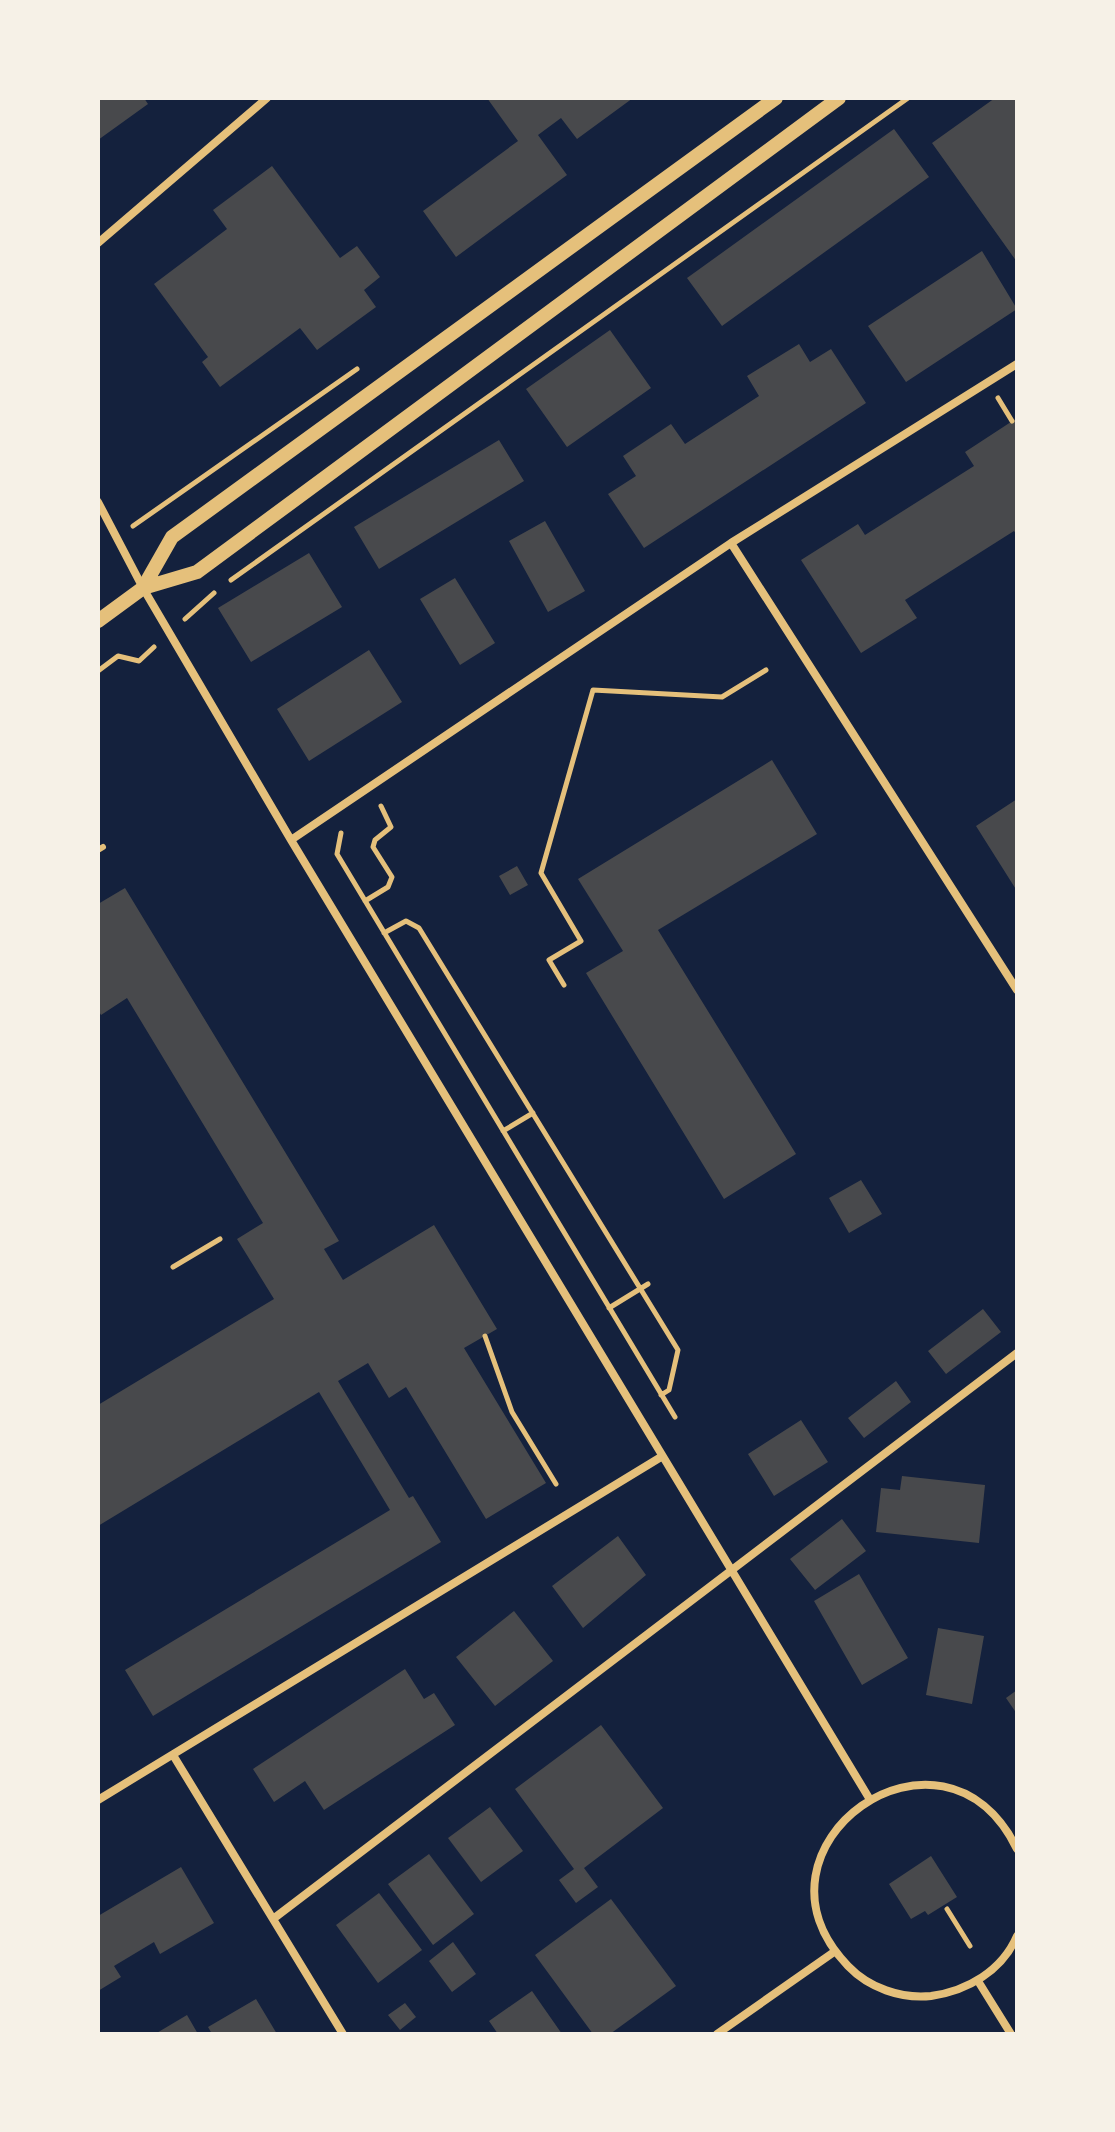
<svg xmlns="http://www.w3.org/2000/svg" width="1115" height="2132" font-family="Roboto,sans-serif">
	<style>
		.building { fill: #48494c }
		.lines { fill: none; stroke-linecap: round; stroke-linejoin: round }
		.path { stroke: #e5c07b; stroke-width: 5 }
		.service { stroke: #e5c07b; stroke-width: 6 }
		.minor { stroke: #e5c07b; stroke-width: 8 }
		.tertiary { stroke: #e5c07b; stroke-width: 14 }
	</style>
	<rect width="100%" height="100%" fill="#14213d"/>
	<path class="building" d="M98,98H144L148,104L98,140Z
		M487,98H633L577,139L561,118L538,135L567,175L456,257L423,211L518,141Z
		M995,98H1017V262L932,143Z
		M894,129L929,177L722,326L687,278Z
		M272,166L340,258L357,246L380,277L364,290L376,307L317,350L300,328L220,387L202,362L208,357L154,284L227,229L213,210Z
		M982,251L1017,309L906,382L868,326Z
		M610,330L651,388L567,447L526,389Z
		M799,344L810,362L831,349L866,403L644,548L608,494L636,476L623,456L671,424L685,444L759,396L747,376Z
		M1017,418V535L1014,531L905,600L917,618L861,653L801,560L858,524L865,535L974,466L965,452Z
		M499,440L524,481L379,569L354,527Z
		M545,521L585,591L548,612L509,541Z
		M309,553L342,607L251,662L218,608Z
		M455,578L495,643L460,665L420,599Z
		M369,650L402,702L309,761L277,709Z
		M772,760L817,834L658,930L796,1154L724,1199L586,973L623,951L578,879Z
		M1017,799V891L976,826Z
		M517,866L528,885L510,895L499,876Z
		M125,888L339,1241L324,1249L343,1280L434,1225L497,1329L464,1348L546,1483L486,1519L406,1387L389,1398L368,1363L338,1381L409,1498L413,1496L441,1542L153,1716L125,1670L390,1510L319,1392L98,1526V1405L274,1299L237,1239L263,1223L127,998L101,1015L98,1010V904Z
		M861,1180L882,1214L849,1233L829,1198Z
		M983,1309L1001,1332L946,1374L928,1351Z
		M896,1381L911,1402L864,1438L848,1418Z
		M801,1420L828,1462L774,1496L748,1454Z
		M902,1476L985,1485L979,1543L876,1532L881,1488L900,1490Z
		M842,1519L866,1551L815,1590L790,1559Z
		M618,1536L646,1575L583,1628L552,1586Z
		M859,1574L908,1658L862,1685L814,1601Z
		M514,1611L553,1661L495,1706L456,1657Z
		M938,1628L984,1636L972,1704L926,1695Z
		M405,1669L424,1699L434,1693L455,1725L324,1810L305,1781L274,1802L253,1769Z
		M1017,1690V1714L1006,1698Z
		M601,1725L663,1808L584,1868L598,1887L576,1903L559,1880L574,1869L515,1789Z
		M490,1807L523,1851L481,1882L448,1838Z
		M429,1854L474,1914L433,1945L388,1884Z
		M931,1856L957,1897L928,1915L925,1911L911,1919L889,1884Z
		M181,1867L214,1923L160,1954L154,1942L114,1966L121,1977L98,1991V1916Z
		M379,1893L422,1950L378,1983L336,1925Z
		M611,1899L676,1986L610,2034H593L535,1955Z
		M453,1942L476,1974L452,1992L429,1961Z
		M532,1991L562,2034H498L489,2021Z
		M256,1999L277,2034H212L208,2027Z
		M405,2003L416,2017L400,2030L388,2015Z
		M187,2015L198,2034H155Z"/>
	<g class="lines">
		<path class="path" d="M998,398L1012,421
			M133,526L357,369
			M231,580L908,98
			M185,619L214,593
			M98,671L118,656L139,661L154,647
			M341,833L337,854L675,1417
			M365,901L388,887L392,877L373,847L375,840L391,827L381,806
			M384,933L406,921L419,928L678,1350L669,1390L661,1395
			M564,985L549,960L581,941L541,873L593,690L722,697L766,670
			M503,1131L533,1113
			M173,1267L220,1239
			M609,1308L648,1284
			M485,1336L512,1412L556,1484
			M947,1909L970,1946"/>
		<path class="service" d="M98,850L103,847"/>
		<path class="minor" d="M98,243L267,98
			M98,502L143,588L291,840L869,1798
			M731,543L1017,990
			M291,840L731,543L1017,364
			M173,1755L343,2034
			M98,1800L661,1457
			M1017,1849C943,1697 733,1847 848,1966C869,1988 901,1999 931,1996C967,1991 1002,1971 1017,1936
			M273,1919L1017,1353
			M978,1981L1011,2034
			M717,2034L834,1952"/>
		<path class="tertiary" d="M143,588L172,537L776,98
			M98,621L143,588L197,572L839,98"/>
	</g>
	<rect width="1115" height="2132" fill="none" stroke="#f6f1e7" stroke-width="200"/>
</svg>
